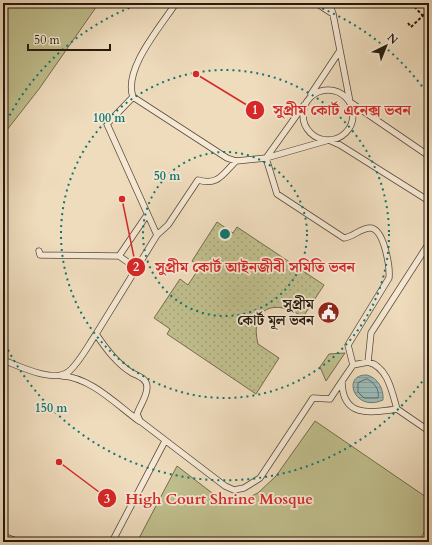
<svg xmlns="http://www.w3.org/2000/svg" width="432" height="545" font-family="Cardo,'Noto Serif Bengali',serif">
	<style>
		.grass { fill: #c0be8d; stroke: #746c4c }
		.park { fill: url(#park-dots); stroke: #746c4c }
		.water { fill: url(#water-rules); stroke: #6d7a73 }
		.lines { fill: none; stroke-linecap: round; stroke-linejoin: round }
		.shore { stroke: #616a62; stroke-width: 1 }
		.service-casing { stroke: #594a38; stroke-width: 7 }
		.path { stroke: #271a0c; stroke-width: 2; stroke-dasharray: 3 2; stroke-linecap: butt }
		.service { stroke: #f5e8d4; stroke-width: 5.5 }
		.ring { fill: none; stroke: #0f766e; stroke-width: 2; stroke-dasharray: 2 4 }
		.labels { text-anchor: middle; stroke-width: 3.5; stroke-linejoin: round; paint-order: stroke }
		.poi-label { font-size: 14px; font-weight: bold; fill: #271a0c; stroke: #f5e8d4; text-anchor: end }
		.centre { fill: #0f766e; stroke: #f5e8d4; stroke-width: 2 }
		.ring-label { font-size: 12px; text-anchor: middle; font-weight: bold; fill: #0f766e; stroke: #f5e8d4; stroke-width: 3.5; stroke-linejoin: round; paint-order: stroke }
		.leader { fill: none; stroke: #d62828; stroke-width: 1.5 }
		.callout-dot { fill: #d62828; stroke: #f5e8d4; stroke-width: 1.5 }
		.mark-label { font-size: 12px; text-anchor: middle; font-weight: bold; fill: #fff }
		.callout-label { font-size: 15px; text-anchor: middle; font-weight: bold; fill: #d62828; stroke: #f5e8d4; stroke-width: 3.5; stroke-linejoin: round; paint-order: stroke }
	</style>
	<defs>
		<pattern id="park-dots" width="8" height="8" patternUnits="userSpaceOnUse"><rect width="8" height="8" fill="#c0be8d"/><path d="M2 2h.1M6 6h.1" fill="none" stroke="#a5a378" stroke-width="1.8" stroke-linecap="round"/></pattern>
		<pattern id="water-rules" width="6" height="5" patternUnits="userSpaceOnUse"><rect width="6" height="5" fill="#9bbab7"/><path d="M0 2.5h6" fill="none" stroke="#869f9c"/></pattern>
	</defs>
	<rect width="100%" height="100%" fill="#efdcbd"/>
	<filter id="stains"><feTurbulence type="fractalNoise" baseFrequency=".005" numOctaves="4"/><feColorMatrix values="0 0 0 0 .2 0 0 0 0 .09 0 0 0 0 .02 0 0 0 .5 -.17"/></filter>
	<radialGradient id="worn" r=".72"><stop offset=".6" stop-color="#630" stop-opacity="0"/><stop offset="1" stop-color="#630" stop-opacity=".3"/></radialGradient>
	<path class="grass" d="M3,3H99L39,89L3,135Z
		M345,353L326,381L320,367L329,354Z
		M315,421L429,499V525L418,542H137L177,466L216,496L241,501L258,493L276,476Z"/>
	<path class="park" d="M217,222L233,233L237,227L324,285L303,317C275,298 249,307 258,344L279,358L256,394L167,334L170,329L154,318L180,279L188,285L200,267L192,261Z"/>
	<path class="water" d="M367,375C378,378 384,389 383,400C354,413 341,374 367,375Z"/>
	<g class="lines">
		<path class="shore" d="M367,379C374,382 380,390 378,398H364L358,392V383Z"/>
		<defs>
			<path id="service" d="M176,3C161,26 123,69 133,97L227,158L236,161L266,158L329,140L340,145L429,201
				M316,3L333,14
				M329,3L333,14L350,102L429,156
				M303 115a25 25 0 1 1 50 0a25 25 0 1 1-50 0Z
				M311,94L339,52
				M133,97L107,124L157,235
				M304,105L266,158L277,194L344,238C353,237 361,228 370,228C384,228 390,267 389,278L348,345L353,365
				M236,161C223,174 218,186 198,180L168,225L157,235L96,334C106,349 117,364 132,373C139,376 147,379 147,387C147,397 140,405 137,414L140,421L225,486L234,490L244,488L260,478L313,398L330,399L342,381
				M39,251L40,255L119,256L136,268
				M119,256L147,215
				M3,360C19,366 53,383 68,372C78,365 89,344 96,334
				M368,362C388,367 392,392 397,409C370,413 342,418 342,381L353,365Z
				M368,362L371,333L429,243
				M62,376C90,377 117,405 139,421
				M397,409L429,431
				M3,536L19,542
				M112,542L165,441"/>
		</defs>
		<use href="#service" class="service-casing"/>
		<path class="path" d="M411,3L423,16
			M3,9L17,3
			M408,23L411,27L429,10"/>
		<use href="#service" class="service"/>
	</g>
	<g class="ring">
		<circle cx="225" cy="234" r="82"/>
		<circle cx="225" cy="234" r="164"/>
		<path d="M429 372A246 246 0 0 1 4 342M4 126A246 246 0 0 1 139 4M311 4A246 246 0 0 1 429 96"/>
	</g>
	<defs>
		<symbol id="civic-disc" viewBox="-11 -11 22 22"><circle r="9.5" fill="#8f2418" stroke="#f5e8d4"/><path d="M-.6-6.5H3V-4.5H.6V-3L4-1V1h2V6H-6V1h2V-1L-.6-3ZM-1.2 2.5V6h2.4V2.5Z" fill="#fff"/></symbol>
	</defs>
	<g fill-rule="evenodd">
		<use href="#civic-disc" x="316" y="300" width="25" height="25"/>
	</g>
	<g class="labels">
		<g class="poi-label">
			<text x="314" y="309">সুপ্রীম<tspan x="314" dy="16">কোর্ট মূল ভবন</tspan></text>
		</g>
	</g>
	<circle cx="225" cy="234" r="6" class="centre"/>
	<g class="ring-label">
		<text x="109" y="122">100 m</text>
		<text x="167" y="180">50 m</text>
		<text x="51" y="412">150 m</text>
	</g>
	<path class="leader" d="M196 74L255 110M122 199L136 267M59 462L107 498"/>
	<g class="callout-dot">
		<circle cx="196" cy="74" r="4"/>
		<circle cx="122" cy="199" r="4"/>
		<circle cx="59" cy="462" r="4"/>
		<circle cx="255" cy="110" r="10"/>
		<circle cx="136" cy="267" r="10"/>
		<circle cx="107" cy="498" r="10"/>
	</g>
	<g class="mark-label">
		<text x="255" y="114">1</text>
		<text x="136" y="271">2</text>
		<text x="107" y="503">3</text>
	</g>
	<g class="callout-label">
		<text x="342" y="115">সুপ্রীম কোর্ট এনেক্স ভবন</text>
		<text x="255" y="272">সুপ্রীম কোর্ট আইনজীবী সমিতি ভবন</text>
		<text x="219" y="504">High Court Shrine Mosque</text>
	</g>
	<rect width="432" height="545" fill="none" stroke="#efdcbd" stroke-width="16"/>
	<rect x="4" y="4" width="424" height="537" fill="none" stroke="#271a0c" stroke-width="2"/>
	<rect x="8" y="8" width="416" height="529" fill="none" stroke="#271a0c"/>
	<g transform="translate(386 46) rotate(43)" stroke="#f5e8d4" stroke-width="3" paint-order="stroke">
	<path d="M0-3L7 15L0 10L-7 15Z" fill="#271a0c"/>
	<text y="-6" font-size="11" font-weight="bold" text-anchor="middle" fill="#271a0c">N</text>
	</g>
	<path d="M28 44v6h82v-6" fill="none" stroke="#271a0c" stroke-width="2"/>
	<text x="34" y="44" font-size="12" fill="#271a0c" stroke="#f5e8d4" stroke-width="3" paint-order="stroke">50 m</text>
	<rect width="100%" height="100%" filter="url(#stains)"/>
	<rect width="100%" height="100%" fill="url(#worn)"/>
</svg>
